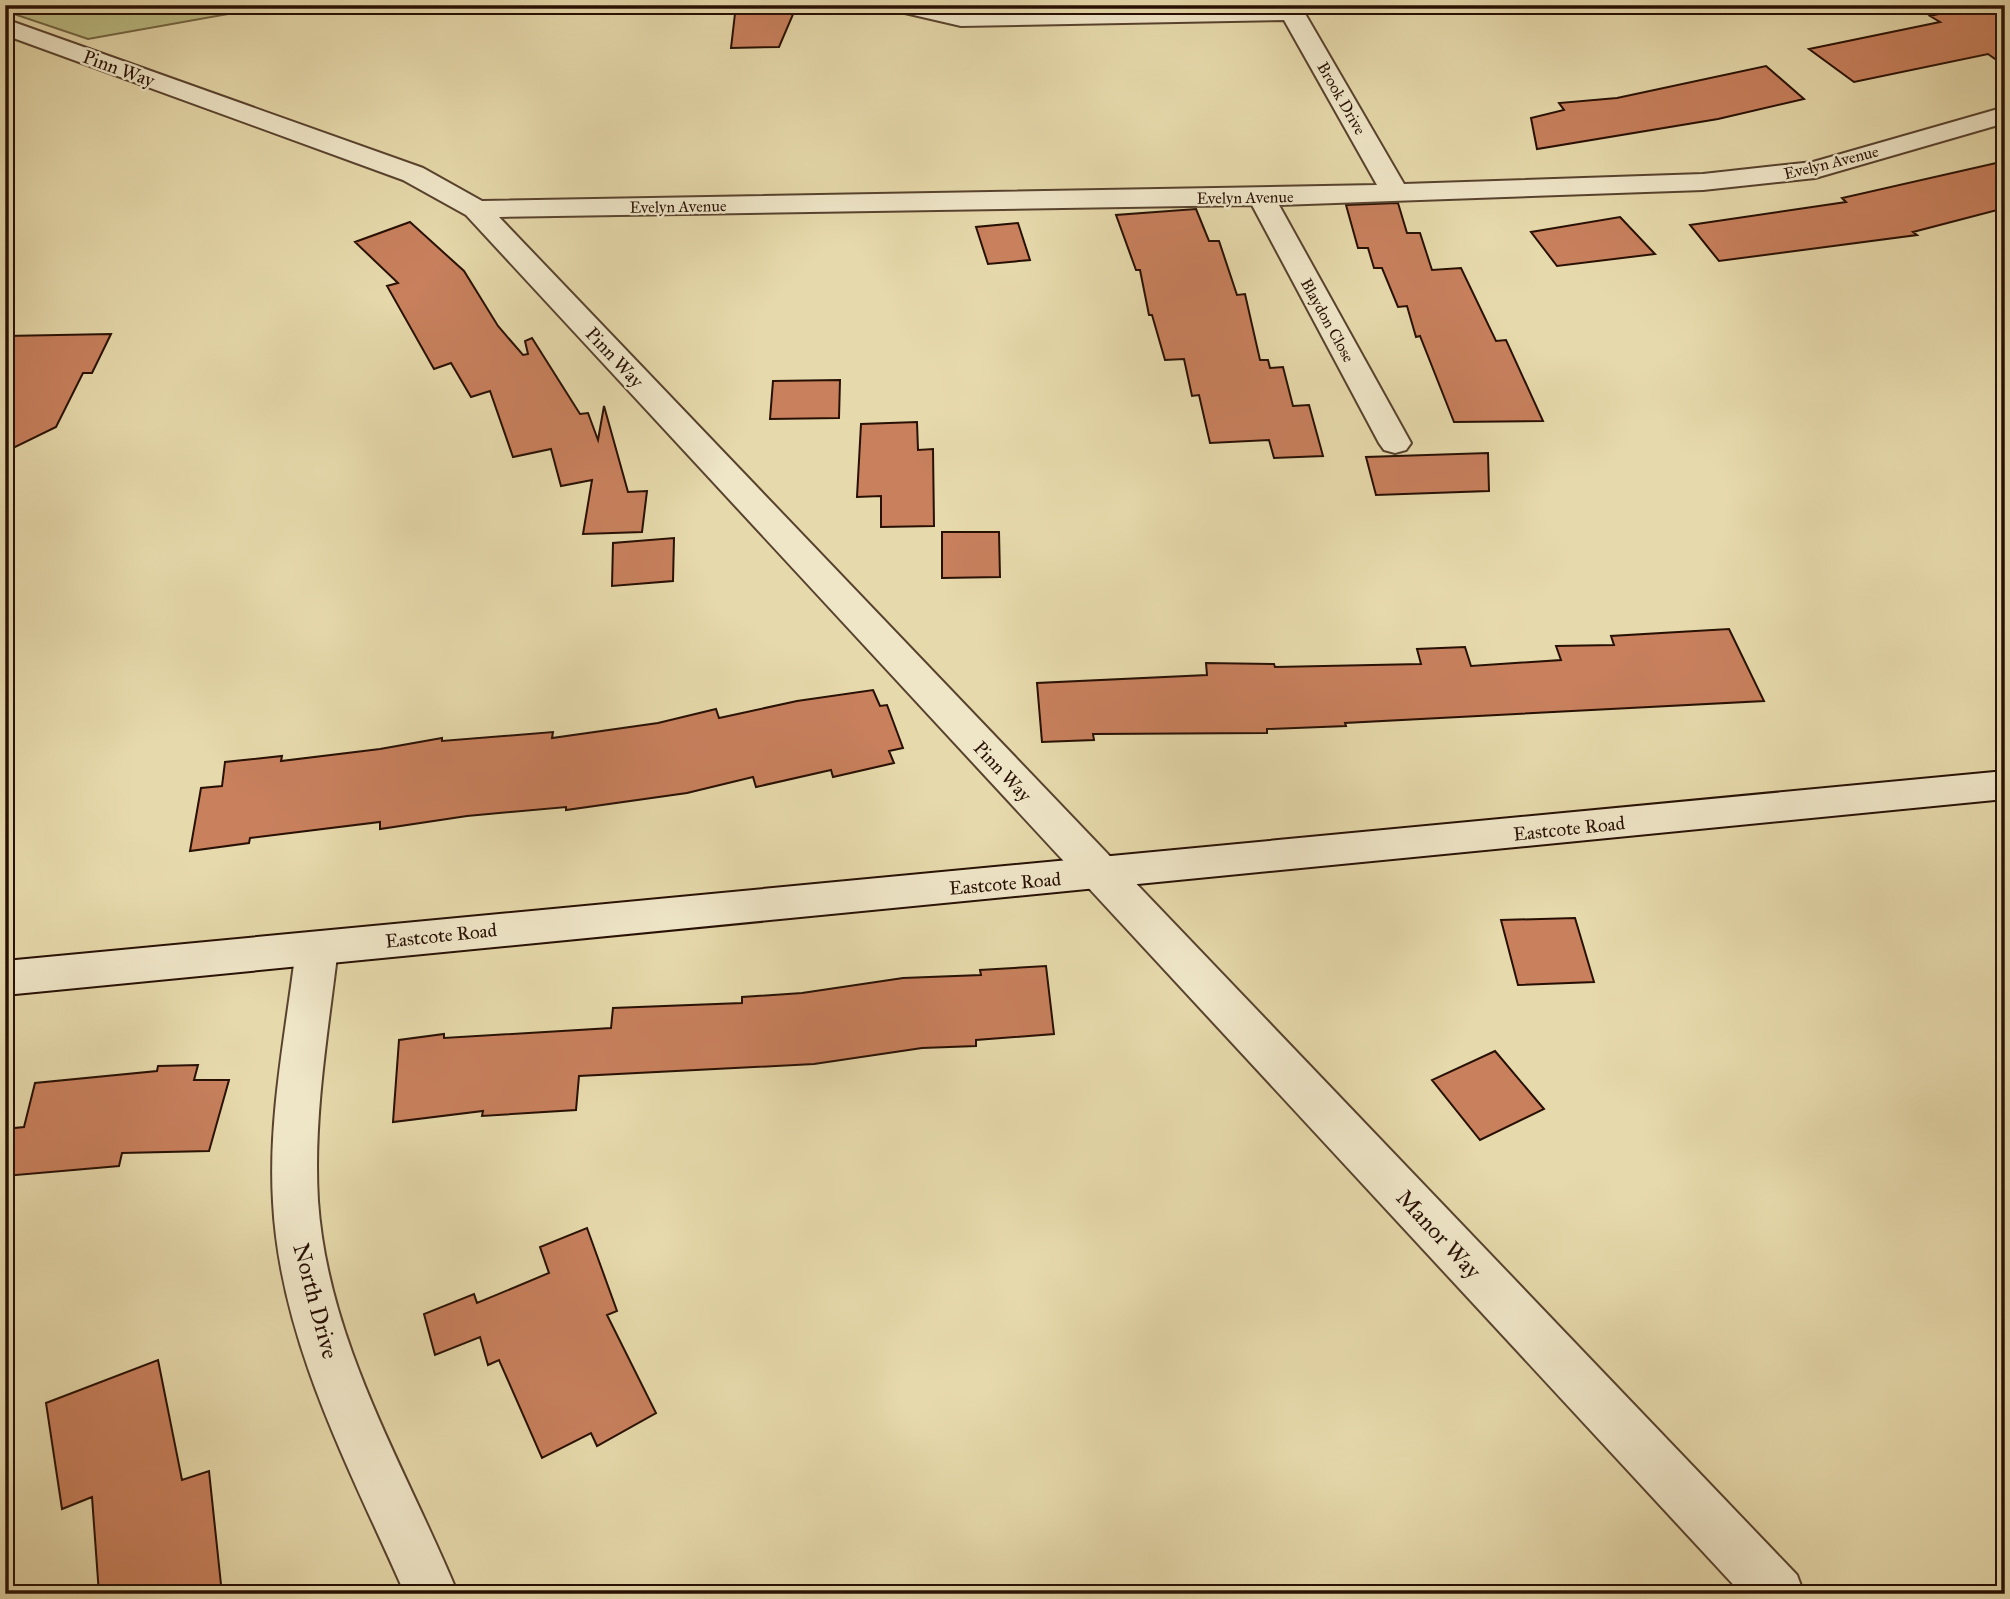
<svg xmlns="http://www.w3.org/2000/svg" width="2010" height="1599" font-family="'IM FELL Great Primer',serif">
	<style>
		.green { fill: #bcbd84; stroke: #726644; stroke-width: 2 }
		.building { fill: #c8805d; stroke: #281004; stroke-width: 2 }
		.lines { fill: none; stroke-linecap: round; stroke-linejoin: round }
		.street-casing { stroke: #58422e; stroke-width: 4 }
		.secondary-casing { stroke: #281004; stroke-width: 4 }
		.street { fill: #efe6c8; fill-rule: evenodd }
		.secondary { fill: #efe6c8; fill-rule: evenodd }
		.labels { text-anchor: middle; stroke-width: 5; stroke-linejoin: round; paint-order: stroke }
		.far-street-label { font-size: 16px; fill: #281004; stroke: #efe6c8 }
		.street-label { font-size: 19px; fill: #281004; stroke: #efe6c8 }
		.near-street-label { font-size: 23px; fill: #281004; stroke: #efe6c8 }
	</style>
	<rect width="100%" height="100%" fill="#e6d9ab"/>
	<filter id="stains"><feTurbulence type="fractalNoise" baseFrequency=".00286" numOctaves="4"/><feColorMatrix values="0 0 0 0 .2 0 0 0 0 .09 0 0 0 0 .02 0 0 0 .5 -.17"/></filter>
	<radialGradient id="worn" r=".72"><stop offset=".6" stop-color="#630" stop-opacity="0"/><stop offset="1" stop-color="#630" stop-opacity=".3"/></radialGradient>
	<path class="green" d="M5,5H279L88,39L5,11Z"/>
	<path class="building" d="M736,5H797L779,47L731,48Z
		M1977,5H2005V66L1988,54L1854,82L1809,49L1940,22L1930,16Z
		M1766,66L1804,99L1718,119L1537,149L1531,118L1564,110L1559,103L1617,98Z
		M2005,161V208L1913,232L1917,235L1719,261L1690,225L1846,202L1842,198Z
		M1398,203L1407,233H1420L1432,270L1461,268L1496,341L1506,340L1543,421L1454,422L1420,336L1416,337L1407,306L1398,307L1382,268H1374L1368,248H1358L1346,205Z
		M1196,209L1209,241H1219L1237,295L1245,294L1260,360H1268L1270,368L1283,367L1293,406L1309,405L1323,456L1274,458L1269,440L1210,443L1199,395L1192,396L1184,359L1165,360L1152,315H1149L1140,270H1136L1116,215Z
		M1620,217L1655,254L1557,266L1531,232Z
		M410,222L464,271L498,326L523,355L528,354L525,341L532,338L580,414L588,413L598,440L604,406L628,492L647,491L642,532L583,534L592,480L561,486L551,449L513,457L490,391L471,397L451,363L434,369L387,286L398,283L355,242Z
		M1018,223L1030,260L988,264L976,227Z
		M111,334L92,373H83L56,427L5,452V336Z
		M840,380L839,418L770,419L773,381Z
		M917,422L918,450L933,449L934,526L881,527V496L857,497L861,424Z
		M1488,453L1489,491L1376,495L1366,457Z
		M942,532H999L1000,577L942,578Z
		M674,538L673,581L612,586L613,543Z
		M1729,629L1764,701L1345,723L1346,726L1267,729V733L1093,734L1094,740L1042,742L1037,683L1207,675L1206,663L1274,664L1275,667L1421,664L1417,649L1465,647L1471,666L1561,660L1556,646L1614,645L1611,636Z
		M873,690L880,706L887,705L903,748L889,751L894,763L833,777L831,770L756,787L753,777L687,793L566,810V807L467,816L380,829V822L250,838L249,843L190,851L201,788L222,786L225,762L282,756L281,761L380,749L442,738V741L553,732L552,738L658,723L716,709L719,718L797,701Z
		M1575,918L1594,982L1518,985L1501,920Z
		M1046,966L1054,1034L976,1040V1046L922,1048L814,1064L579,1076L576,1110L482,1116L483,1111L393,1122L399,1040L444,1034V1038L611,1028L613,1008L742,1003V997L802,993L903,978L981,975L980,970Z
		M1495,1051L1544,1109L1480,1140L1432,1080Z
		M198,1065L194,1080H229L209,1151L122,1153L119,1166L5,1176V1129L24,1127L35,1083L157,1071L158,1066Z
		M587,1228L617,1311L607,1315L656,1413L597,1446L591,1433L542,1458L499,1360L488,1365L480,1337L435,1355L424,1314L474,1294L477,1303L549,1273L540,1247Z
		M158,1360L182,1480L209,1471L222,1594H99L92,1497L62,1509L46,1403Z"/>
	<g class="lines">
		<defs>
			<path id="street" d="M889,5H933L961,12L1300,5L1404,184L1703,174L1813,162L2005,107V123L1815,178L1703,190L1279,205L1411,443L1406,450L1395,453L1384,450L1379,443L1252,205L499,217L1797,1575L1804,1594H1742L466,215L403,180L5,35V19L423,168L482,201L1377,185L1284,20L961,26L892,10Z
				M317,932L332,936L338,948C328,1032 313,1117 318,1201C328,1343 405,1466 458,1594H405C350,1469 280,1341 273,1202C268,1117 286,1032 296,948L302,936Z"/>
			<path id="secondary" d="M2005,771V799L5,995V961Z"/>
		</defs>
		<use href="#street" class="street-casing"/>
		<use href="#secondary" class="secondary-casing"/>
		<use href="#street" class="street"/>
		<use href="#secondary" class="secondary"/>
	</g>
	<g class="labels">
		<g class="far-street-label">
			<text transform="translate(1342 98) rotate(60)" y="6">Brook Drive</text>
			<text transform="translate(1831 162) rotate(-14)" y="6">Evelyn Avenue</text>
			<text transform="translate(1245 197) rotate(-1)" y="6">Evelyn Avenue</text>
			<text transform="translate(678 206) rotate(-1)" y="6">Evelyn Avenue</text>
			<text transform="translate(1328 320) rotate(61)" y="6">Blaydon Close</text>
		</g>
		<g class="street-label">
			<text transform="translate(119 68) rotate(20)" y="7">Pinn Way</text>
			<text transform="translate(615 357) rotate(47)" y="7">Pinn Way</text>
			<text transform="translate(1003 771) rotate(47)" y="7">Pinn Way</text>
			<text transform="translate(1569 828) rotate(-6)" y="7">Eastcote Road</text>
			<text transform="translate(1005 883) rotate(-5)" y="7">Eastcote Road</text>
			<text transform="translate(441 935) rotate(-6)" y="7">Eastcote Road</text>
		</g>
		<g class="near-street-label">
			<text transform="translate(1439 1234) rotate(47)" y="8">Manor Way</text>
			<text transform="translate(316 1301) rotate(75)" y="8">North Drive</text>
		</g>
	</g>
	<rect width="2010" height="1599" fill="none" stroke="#e6d9ab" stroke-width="28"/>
	<rect x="7" y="7" width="1996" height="1585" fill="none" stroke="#281004" stroke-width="3.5"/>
	<rect x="14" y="14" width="1982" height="1571" fill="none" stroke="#281004" stroke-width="2"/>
	<rect width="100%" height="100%" filter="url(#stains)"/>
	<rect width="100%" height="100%" fill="url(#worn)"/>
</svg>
